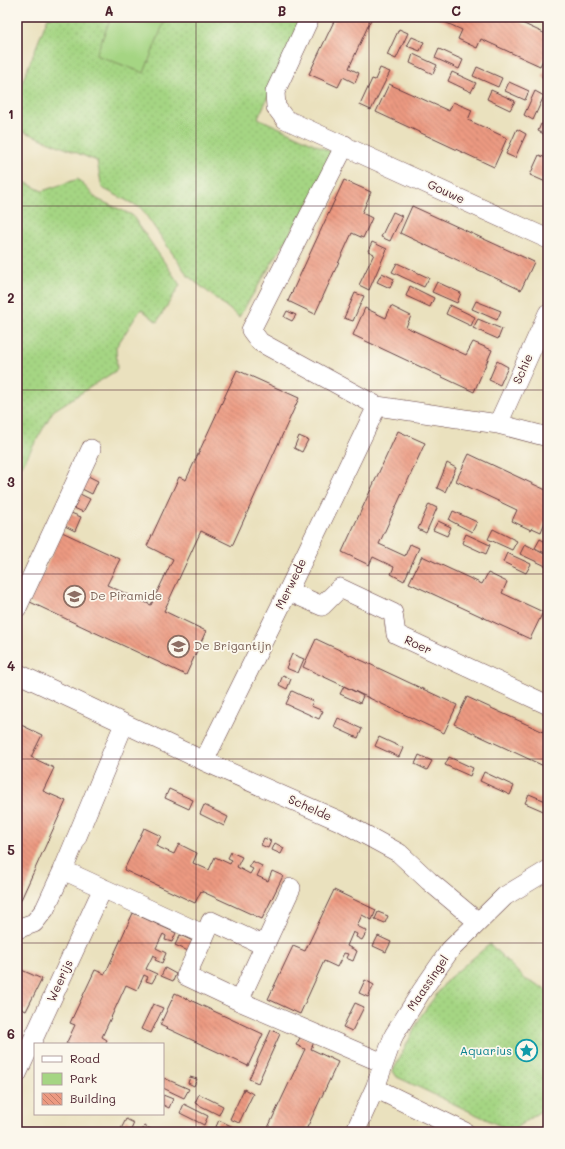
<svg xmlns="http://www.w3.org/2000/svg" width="565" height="1149" font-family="Mali,sans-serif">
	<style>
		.green { fill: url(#green-dots); stroke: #787a57 }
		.pitch { fill: #a5d583; stroke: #787a57 }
		.building { fill: url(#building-back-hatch) }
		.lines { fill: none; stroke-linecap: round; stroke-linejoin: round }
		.street-casing { stroke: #623c41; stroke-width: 20 }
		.street { stroke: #fff; stroke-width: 19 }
		.grid { fill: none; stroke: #4a1f2b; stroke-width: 1; stroke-opacity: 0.55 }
		.labels { text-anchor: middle; stroke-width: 3.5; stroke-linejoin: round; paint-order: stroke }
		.street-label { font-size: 12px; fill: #4a1f2b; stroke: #fbf7ec }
		.education-label { font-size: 12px; fill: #785e54; stroke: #fbf7ec; text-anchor: start }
		.culture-label { font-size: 12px; fill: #0d838f; stroke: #fbf7ec; text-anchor: end }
		.neatline { fill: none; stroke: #4a1f2b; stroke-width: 1.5 }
		.grid-label { font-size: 13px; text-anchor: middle; font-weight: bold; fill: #4a1f2b }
	</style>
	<defs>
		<pattern id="green-dots" width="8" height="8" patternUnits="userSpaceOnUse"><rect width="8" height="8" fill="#a5d583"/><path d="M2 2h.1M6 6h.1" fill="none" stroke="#90b671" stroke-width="1.8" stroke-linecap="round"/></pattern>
		<pattern id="building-back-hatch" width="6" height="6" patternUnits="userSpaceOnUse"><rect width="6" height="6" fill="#ec9a81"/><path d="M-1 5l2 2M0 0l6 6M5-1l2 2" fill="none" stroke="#c17d6a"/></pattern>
	</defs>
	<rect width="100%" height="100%" fill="#fbf7ec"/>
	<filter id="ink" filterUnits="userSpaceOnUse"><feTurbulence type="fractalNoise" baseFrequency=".025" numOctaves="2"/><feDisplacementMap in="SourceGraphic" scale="8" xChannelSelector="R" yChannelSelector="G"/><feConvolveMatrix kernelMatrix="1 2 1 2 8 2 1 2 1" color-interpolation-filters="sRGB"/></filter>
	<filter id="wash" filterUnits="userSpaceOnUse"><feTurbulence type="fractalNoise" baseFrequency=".012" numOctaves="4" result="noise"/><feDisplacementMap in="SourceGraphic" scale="16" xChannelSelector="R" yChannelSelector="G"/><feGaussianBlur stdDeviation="0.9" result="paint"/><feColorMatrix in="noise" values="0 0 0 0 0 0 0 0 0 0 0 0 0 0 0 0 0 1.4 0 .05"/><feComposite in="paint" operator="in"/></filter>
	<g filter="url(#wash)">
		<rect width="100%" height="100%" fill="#eae1be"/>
		<path class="green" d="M48,17H306L258,118L338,155L239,317L188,276L141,208L102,188L97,161L17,129V95Z
			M17,178L42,191L78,179L97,199L132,215L180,285L157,322L141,309L116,347L117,370L53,411L22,466L17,463Z
			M490,944L525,979L548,991V1106L511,1131L397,1077L393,1071L422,1014L448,979Z"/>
		<path class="pitch" d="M111,17H166L144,73L96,55Z"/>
		<g id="blocks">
			<path class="building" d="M336,17H372L349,68L359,73L355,83L343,77L338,87L309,74Z
				M434,17H509L548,35V50L540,66L481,39L477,48L458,39L462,30Z
				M399,29L408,33L396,59L387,55Z
				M412,37L424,42L420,51L407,46Z
				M439,49L463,60L459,69L435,58Z
				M413,54L437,65L433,74L410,63Z
				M548,64V80L542,77Z
				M477,67L502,78L498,87L473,76Z
				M380,68L390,72L371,110L360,105L372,79L375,80Z
				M452,72L476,83L471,92L448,81Z
				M509,82L529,91L525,100L505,91Z
				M389,84L449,111L453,102L472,110L468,120L507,138L494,167L376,112Z
				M491,90L515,101L510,110L487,99Z
				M535,91L544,96L533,120L524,115Z
				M541,124L548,127L546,135L538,131Z
				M517,129L526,134L515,158L506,154Z
				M539,155L548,159V183L530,175Z
				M344,180L371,192L362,213L372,218L363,238L352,233L315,314L288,301Z
				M412,206L534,262L521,290L400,233Z
				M393,212L402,216L390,241L381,237Z
				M372,242L387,249L369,290L359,285L374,254L368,251Z
				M397,263L429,278L424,287L392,272Z
				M382,273L394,279L390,288L377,282Z
				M437,282L461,293L457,303L432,292Z
				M410,286L434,298L430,307L406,296Z
				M355,293L364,296L353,321L344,318Z
				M476,301L501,311L497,320L472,309Z
				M450,305L475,317L471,326L446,314Z
				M391,306L411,316L406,327L466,355L473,342L492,350L474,392L353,335L365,308L386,318Z
				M287,311L296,315L292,321L284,317Z
				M478,319L502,329L498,339L473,328Z
				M497,361L508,367L500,385L489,380Z
				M237,370L299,398L232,546L201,531L164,611L206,631L186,675L30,602L62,532L120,559L107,585L151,605L173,559L147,546L179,477L186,480Z
				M398,431L425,443L379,544L405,556L410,544L419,548L404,581L391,574L394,567L373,557L369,565L342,552Z
				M299,436L308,440L302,452L294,448Z
				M469,454L548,491V524L545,522L541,532L532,528L531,530L512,521L517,510L456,481Z
				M447,463L456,468L445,492L437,488Z
				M88,476L98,481L92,494L82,489Z
				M80,494L90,499L83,512L74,508Z
				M429,504L437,508L426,533L418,529Z
				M453,511L477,522L472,532L449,520Z
				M71,513L81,517L75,531L65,526Z
				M438,521L451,527L447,536L433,530Z
				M493,529L517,541L512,550L488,539Z
				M466,534L490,545L486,554L462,543Z
				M540,539L548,543L545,553L535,548Z
				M525,544L548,556V567L520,554Z
				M507,553L531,564L526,573L503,562Z
				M422,556L482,584L488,573L507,582L502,593L543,612L530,639L409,583Z
				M316,639L457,705L444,733L303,667Z
				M292,654L304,659L298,673L286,668Z
				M283,675L291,679L287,689L279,685Z
				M344,686L363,696L360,703L340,694Z
				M292,691L313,701L311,706L323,711L319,719L286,704Z
				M467,697L548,734V768L454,724Z
				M338,718L362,729L358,738L334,727Z
				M17,723L42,735L31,757L54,768L43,791L66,801L19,904L17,903Z
				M379,737L403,748L399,757L375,746Z
				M419,755L432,761L427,770L415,764Z
				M449,757L473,768L470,776L445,765Z
				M484,772L514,786L510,795L480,781Z
				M169,789L193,800L189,809L165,798Z
				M529,794L548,802V813L525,803Z
				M204,805L228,817L224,826L200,814Z
				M144,828L161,836L156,846L174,854L179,844L197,853L193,863L209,870L215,857L230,864L232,860L228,858L231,852L242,857L237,867L250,874L253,869L249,867L252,861L262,866L257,876L268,881L272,871L283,876L262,919L201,891L195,903L124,870Z
				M264,838L271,841L268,848L261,845Z
				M275,843L284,848L281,854L272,850Z
				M334,890L376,910L372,920L362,915L357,926L367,931L362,940L356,937L357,934L353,932L347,946L357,951L353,961L346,958L348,954L344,953L337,967L324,961L300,1014L268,999L293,946L305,951Z
				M378,912L388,916L385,923L375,919Z
				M133,913L176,933L172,942L165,940L166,936L163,934L156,948L166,953L162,963L155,960L157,957L153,955L146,969L157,974L152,983L146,981L148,977L144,975L137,990L126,985L102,1037L107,1040L105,1044H66L75,1025L70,1023L95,970L105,974Z
				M180,935L193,941L188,951L175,945Z
				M378,936L391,942L386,952L373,946Z
				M17,968L42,979L26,1011L17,1007Z
				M165,968L176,974L173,981L161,976Z
				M365,980L374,985L368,997L359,993Z
				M175,993L263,1034L248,1066L160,1025Z
				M355,1003L364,1007L352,1031L343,1027Z
				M153,1004L163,1008L151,1033L141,1029Z
				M271,1030L280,1034L258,1083L249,1079Z
				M301,1036L314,1042L311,1049L338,1062L305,1132H266L305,1049L296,1045Z
				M190,1077L197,1079L194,1086L188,1083Z
				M164,1078L189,1089L184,1098L163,1088Z
				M244,1089L253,1094L239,1123L230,1119Z
				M199,1094L223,1106L219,1115L195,1103Z
				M163,1095L173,1099L169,1108L163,1105Z
				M184,1104L208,1116L204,1125L180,1113Z
				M126,1119L134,1123L130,1132L120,1131Z
				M219,1120L231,1126L244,1132H220L215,1129Z
				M144,1126L157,1132H142Z"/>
		</g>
	</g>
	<g filter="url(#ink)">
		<use href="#blocks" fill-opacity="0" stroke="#623c41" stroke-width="1"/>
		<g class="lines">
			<defs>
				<path id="street" d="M310,17L275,92L276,107L285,119L548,239
					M345,145L251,330L260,342L377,406
					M498,424L548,313
					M288,591L322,606L340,588L393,613L396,634L548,705
					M17,608L91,449
					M17,673L204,761L342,822L399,853L429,881L478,922
					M204,761L288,591L377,406L498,424L548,437
					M63,870L205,935L211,921L265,946
					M17,929L34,923L45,909L63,870L124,724
					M205,935L186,976L239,1001L383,1063
					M239,1001L291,888
					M17,1074L103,888
					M375,1088L465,1132
					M355,1132L375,1088L394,1035L421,992L450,950L505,896L548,870"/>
			</defs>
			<use href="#street" class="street-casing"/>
			<use href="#street" class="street"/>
		</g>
	</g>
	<path class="grid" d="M196,17V1132M369,17V1132M17,206H548M17,390H548M17,574H548M17,759H548M17,943H548"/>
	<defs>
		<symbol id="school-ring" viewBox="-11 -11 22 22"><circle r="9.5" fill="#fbf7ec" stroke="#8d6e63" stroke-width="1.5"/><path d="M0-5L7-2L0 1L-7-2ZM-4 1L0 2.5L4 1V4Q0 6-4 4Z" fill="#8d6e63"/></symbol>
		<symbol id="sight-ring" viewBox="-11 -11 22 22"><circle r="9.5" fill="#fbf7ec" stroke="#0f9aa8" stroke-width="1.5"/><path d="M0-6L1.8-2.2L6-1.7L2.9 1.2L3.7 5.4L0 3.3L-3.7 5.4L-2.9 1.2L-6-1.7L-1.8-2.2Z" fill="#0f9aa8"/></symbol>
	</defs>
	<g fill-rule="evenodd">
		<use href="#school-ring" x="62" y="584" width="25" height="25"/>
		<use href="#school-ring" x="166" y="634" width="25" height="25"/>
		<use href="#sight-ring" x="514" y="1038" width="25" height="25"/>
	</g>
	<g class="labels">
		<g class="street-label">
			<text transform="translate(446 192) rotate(25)" y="4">Gouwe</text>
			<text transform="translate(523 369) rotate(-66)" y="4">Schie</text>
			<text transform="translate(291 584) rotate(-64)" y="4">Merwede</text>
			<text transform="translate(418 645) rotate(25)" y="4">Roer</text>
			<text transform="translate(310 808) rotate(24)" y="4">Schelde</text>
			<text transform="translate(60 981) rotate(-65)" y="4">Weerijs</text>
			<text transform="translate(428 983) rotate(-56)" y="4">Maassingel</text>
		</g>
		<g class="education-label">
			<text x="90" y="600">De Piramide</text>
			<text x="194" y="650">De Brigantijn</text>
		</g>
		<g class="culture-label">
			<text x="512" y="1055">Aquarius</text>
		</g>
	</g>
	<rect width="565" height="1149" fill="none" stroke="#fbf7ec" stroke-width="44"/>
	<rect x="34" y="1043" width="130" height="72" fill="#fbf7ec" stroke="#b4a19f"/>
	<rect x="42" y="1056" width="20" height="6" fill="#ffffff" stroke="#b4a19f"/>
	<text x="70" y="1063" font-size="12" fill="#4a1f2b">Road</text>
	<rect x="42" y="1073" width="20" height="12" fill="#a5d583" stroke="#b4a19f"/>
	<text x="70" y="1083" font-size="12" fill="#4a1f2b">Park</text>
	<rect x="42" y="1093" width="20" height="12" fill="url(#building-back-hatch)" stroke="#b4a19f"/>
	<text x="70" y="1103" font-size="12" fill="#4a1f2b">Building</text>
	<rect x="22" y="22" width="521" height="1105" class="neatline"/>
	<g class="grid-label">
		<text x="109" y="16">A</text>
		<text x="282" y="16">B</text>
		<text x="456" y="16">C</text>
		<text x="11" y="119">1</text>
		<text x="11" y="303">2</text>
		<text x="11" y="487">3</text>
		<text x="11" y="671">4</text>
		<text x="11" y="855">5</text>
		<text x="11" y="1039">6</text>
	</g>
</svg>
